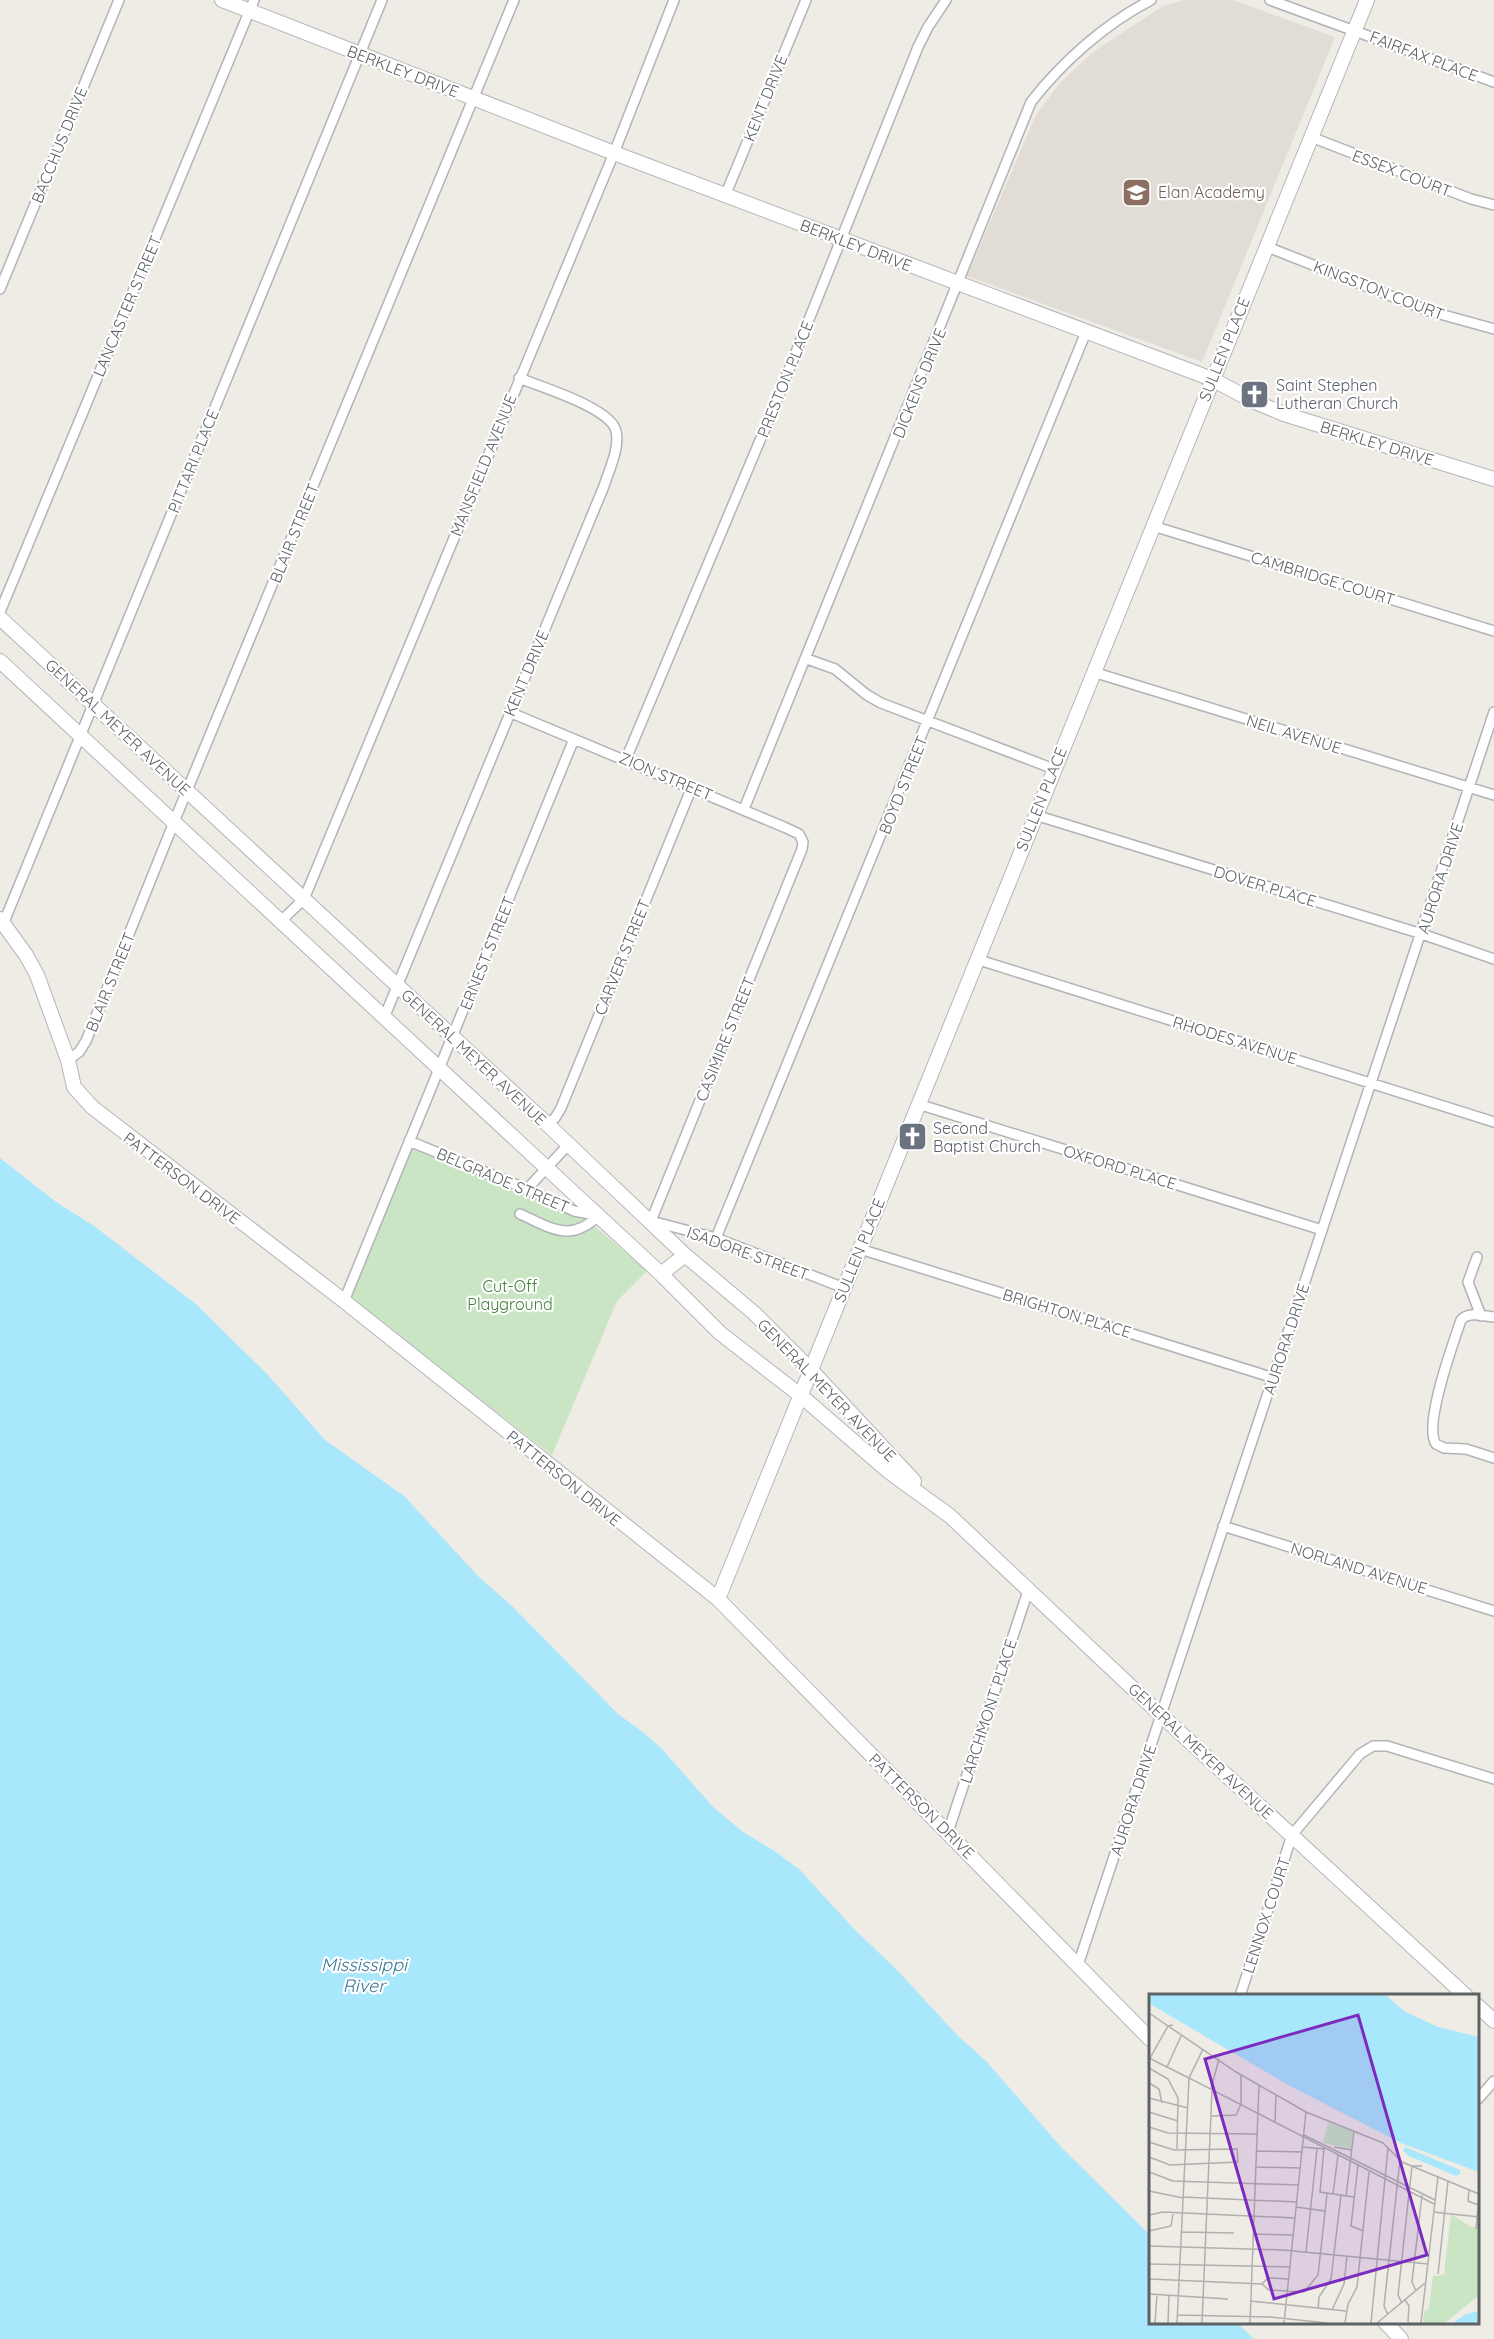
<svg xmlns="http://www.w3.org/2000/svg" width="1494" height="2339" font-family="Quicksand,sans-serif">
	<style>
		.education { fill: #e2dcd6 }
		.green { fill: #c9e5c3 }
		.water { fill: #a8e7fc }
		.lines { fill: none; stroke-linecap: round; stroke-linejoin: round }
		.street-casing { stroke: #b1b4b7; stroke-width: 12 }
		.secondary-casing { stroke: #b2b6b9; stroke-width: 16 }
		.street { stroke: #fff; stroke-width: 9 }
		.secondary { stroke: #fff; stroke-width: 14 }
		.labels { text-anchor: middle; stroke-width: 4.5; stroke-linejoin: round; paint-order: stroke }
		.street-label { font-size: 16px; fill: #5d6265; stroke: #fff }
		.education-label { font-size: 16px; fill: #785e54; stroke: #fff; text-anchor: start }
		.worship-label { font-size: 16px; fill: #5b616d; stroke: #fff; text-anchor: start }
		.park-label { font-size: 16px; fill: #418138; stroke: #fff }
		.water-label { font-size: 18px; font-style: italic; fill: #3c7794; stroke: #fff }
		.inset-road { fill: none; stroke: #b1b0ae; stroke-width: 1.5 }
		.view { fill: #7b2cbf; fill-opacity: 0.15; stroke: #7b2cbf; stroke-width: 3 }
		.inset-edge { fill: none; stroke: #5d6265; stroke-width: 3 }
	</style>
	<rect width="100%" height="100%" fill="#efebe5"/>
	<path class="education" d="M1183,0H1233L1335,37L1202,362L967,276L1036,115L1060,83L1093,52L1163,6Z"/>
	<path class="green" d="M412,1146L585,1218L647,1271L617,1301L552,1455L349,1298Z"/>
	<path class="water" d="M0,1158L56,1202L94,1226L197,1305L268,1375L325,1440L404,1496L480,1578L511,1605L618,1714L644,1733L662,1749L713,1807L743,1832L776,1852L800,1870L855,1930L897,1970L957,2035L986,2061L1061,2147L1150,2235V2322L1237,2323L1254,2339H0Z"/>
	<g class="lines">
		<defs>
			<path id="street" d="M1270,0L1494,82
				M1311,137L1471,199L1494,205
				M725,196L806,0
				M1265,246L1429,311L1494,329
				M0,289L119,0
				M1153,526L1494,631
				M0,612L254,0
				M807,659L835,669L867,695L881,703L1054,769
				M1093,672L1494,795
				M509,712L784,827L799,834L803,842L802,849L651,1221L716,1238L844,1288
				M626,759L774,407L918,47L928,27L946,0
				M744,809L1031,102C1063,61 1105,24 1151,0
				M1035,815L1422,934L1494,959
				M281,921L304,899L614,153L674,0
				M4,922L382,0
				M976,959L1494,1122
				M384,1018L604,486C609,470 620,448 616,431C611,408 541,387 519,378
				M68,1060L79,1052L86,1041L174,822L514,0
				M918,1104L1322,1230
				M547,1124L555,1118L561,1108L692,787
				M409,1141L527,1189L574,1211L595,1215
				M527,1189L568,1145
				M520,1214C551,1228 570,1243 598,1216
				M716,1238L1086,332
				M860,1249L1274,1378
				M1477,1257L1468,1282L1481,1316
				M344,1301L574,739
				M1494,1317C1483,1316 1469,1311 1461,1320C1453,1344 1423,1425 1436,1444L1444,1448L1466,1449L1494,1458
				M1223,1526L1494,1611
				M948,1832L1028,1591
				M1078,1965L1494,712
				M1240,1996L1292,1835L1360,1754L1373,1746H1387L1494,1779
				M1478,2099L1494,2081"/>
			<path id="secondary" d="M222,0L614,153L1212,379L1253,401L1284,414L1494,479
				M0,618L547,1124L685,1255L754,1313L811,1370L914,1481
				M0,661L661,1274L720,1333L800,1395L888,1471L950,1516L1161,1715L1466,1996
				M0,919L26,955L37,975L68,1060L74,1087L92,1107L344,1301L718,1599L1150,2039
				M661,1274L685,1255
				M718,1599L1367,0
				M1478,2006L1494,2021
				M1385,2322L1401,2339"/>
		</defs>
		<use href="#street" class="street-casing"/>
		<use href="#secondary" class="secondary-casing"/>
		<use href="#street" class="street"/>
		<use href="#secondary" class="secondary"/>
	</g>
	<defs>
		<symbol id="school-square" viewBox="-11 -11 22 22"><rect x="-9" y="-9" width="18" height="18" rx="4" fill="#8d6e63" stroke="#fff"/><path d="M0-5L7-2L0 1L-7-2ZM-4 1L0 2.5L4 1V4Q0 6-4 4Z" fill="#fff"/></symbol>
		<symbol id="church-square" viewBox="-11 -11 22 22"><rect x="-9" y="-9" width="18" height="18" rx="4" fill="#6b7280" stroke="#fff"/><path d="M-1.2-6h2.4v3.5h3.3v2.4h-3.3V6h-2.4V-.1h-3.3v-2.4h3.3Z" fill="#fff"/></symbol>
	</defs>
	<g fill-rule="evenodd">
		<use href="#school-square" x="1120" y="176" width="33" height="33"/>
		<use href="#church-square" x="1238" y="378" width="33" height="33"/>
		<use href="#church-square" x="896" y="1120" width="33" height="33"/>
	</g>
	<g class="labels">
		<g class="street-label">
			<text transform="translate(1424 56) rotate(21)" y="6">FAIRFAX PLACE</text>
			<text transform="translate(403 71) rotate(21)" y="6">BERKLEY DRIVE</text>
			<text transform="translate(765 98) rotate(-68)" y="6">KENT DRIVE</text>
			<text transform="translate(59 145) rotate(-68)" y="6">BACCHUS DRIVE</text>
			<text transform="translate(1402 173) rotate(21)" y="6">ESSEX COURT</text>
			<text transform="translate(856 245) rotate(21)" y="6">BERKLEY DRIVE</text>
			<text transform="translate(1379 290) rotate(21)" y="6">KINGSTON COURT</text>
			<text transform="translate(127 306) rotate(-67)" y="6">LANCASTER STREET</text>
			<text transform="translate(1224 349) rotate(-68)" y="6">SULLEN PLACE</text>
			<text transform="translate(785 379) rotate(-68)" y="6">PRESTON PLACE</text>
			<text transform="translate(919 383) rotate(-68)" y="6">DICKENS DRIVE</text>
			<text transform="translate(1377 443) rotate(17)" y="6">BERKLEY DRIVE</text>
			<text transform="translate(193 461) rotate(-68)" y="6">PITTARI PLACE</text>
			<text transform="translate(483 465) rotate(-68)" y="6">MANSFIELD AVENUE</text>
			<text transform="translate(294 533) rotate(-68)" y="6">BLAIR STREET</text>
			<text transform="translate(1323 578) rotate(17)" y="6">CAMBRIDGE COURT</text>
			<text transform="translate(526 673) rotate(-67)" y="6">KENT DRIVE</text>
			<text transform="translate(118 727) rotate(43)" y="6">GENERAL MEYER AVENUE</text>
			<text transform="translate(1294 734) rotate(17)" y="6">NEIL AVENUE</text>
			<text transform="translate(666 776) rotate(23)" y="6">ZION STREET</text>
			<text transform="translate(903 785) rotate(-68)" y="6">BOYD STREET</text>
			<text transform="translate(1041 799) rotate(-68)" y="6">SULLEN PLACE</text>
			<text transform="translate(1440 878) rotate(-72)" y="6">AURORA DRIVE</text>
			<text transform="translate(1265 886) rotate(17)" y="6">DOVER PLACE</text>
			<text transform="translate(487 953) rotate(-68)" y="6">ERNEST STREET</text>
			<text transform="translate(622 957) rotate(-68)" y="6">CARVER STREET</text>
			<text transform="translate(110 982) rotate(-68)" y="6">BLAIR STREET</text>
			<text transform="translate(725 1039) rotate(-68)" y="6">CASIMIRE STREET</text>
			<text transform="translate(1235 1040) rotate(17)" y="6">RHODES AVENUE</text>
			<text transform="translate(474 1057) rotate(43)" y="6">GENERAL MEYER AVENUE</text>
			<text transform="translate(1120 1167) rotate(17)" y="6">OXFORD PLACE</text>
			<text transform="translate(182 1178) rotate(37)" y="6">PATTERSON DRIVE</text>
			<text transform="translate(503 1180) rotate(23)" y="6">BELGRADE STREET</text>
			<text transform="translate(859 1250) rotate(-68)" y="6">SULLEN PLACE</text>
			<text transform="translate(748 1253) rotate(20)" y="6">ISADORE STREET</text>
			<text transform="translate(1067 1313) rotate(17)" y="6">BRIGHTON PLACE</text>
			<text transform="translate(1286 1339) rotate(-72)" y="6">AURORA DRIVE</text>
			<text transform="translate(827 1390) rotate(46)" y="6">GENERAL MEYER AVENUE</text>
			<text transform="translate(564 1478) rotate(39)" y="6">PATTERSON DRIVE</text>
			<text transform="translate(1359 1568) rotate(17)" y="6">NORLAND AVENUE</text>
			<text transform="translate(988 1711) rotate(-72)" y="6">LARCHMONT PLACE</text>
			<text transform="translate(1201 1751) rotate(43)" y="6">GENERAL MEYER AVENUE</text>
			<text transform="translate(1133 1800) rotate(-72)" y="6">AURORA DRIVE</text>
			<text transform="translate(922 1806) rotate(45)" y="6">PATTERSON DRIVE</text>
			<text transform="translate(1266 1915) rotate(-72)" y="6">LENNOX COURT</text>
		</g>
		<g class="education-label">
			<text x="1158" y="198">Elan Academy</text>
		</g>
		<g class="worship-label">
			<text x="1276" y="391">Saint Stephen<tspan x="1276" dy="18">Lutheran Church</tspan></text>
			<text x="933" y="1134">Second<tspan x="933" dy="18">Baptist Church</tspan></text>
		</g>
		<g class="park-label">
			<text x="510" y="1292">Cut-Off<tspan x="510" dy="18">Playground</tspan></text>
		</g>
		<g class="water-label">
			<text x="364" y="1971">Mississippi<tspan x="364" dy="21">River</tspan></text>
		</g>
	</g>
	<g transform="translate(1149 1994)">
		<rect width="330" height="330" fill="#efebe5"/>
		<path d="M179,128L204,138L202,155L174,149ZM302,220L322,233H327L330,223V301L296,329H274L275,318L280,314L284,282L295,281Z" fill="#c9e5c3"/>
		<path d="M0,1H237L255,17L289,33L330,43V178L252,149L141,92L1,10ZM256,153L311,176V180L307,182L260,162L254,157ZM330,317V329H304L317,320Z" fill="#a8e7fc"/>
		<path class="inset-road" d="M0,19L87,78L157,118L234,149L253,168L330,200M54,55L40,84L285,210M0,64L40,84L28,329M1,64L19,32L24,31M18,73L32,42M0,74L19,85L29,104L28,155M0,89L10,95L13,109M62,95L70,65M0,104L39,114M0,118L29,127M62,122L87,121L92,110V81M126,128L127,101M0,133L19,139L108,140M155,141L286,206M0,148L25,156L88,155L89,168L21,171L0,163M154,153L175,155L171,198L205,203M185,153L203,156M107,157L153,158M209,171L202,232L214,237M106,173L151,174M0,178L24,187L150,191M320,196L319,207L329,211M0,197L34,204M184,200L189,161M197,202L205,137M34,203L148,208M147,213L176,217M284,218L330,223M0,221L14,218L146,224M327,235L330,203M0,237L22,232L24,220M33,238L85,239M104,240L144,241M0,252L134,256L279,270M157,258L168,155M0,270L141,273M289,280L299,187M0,285L113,290L120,296L155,298L169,281L178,200M113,290L119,284L140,285M267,297L263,288L273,201M0,300L79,305M256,306L260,312L259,328M101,307L197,317M253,309L249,301L263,172H273M169,315L170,303L182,285L192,201M183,316L195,290L198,262M29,321L120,323L178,329M239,321L235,312L251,166M6,329L8,300M19,329L20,302M53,329L63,96M101,329L110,91M135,329L157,118M196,329L199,310L208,293L220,178M222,329L239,154M228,329L276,289M272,329L289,182"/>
		<path class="view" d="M209,21L278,261L125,305L56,65Z"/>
		<rect width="330" height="330" class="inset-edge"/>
	</g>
</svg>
